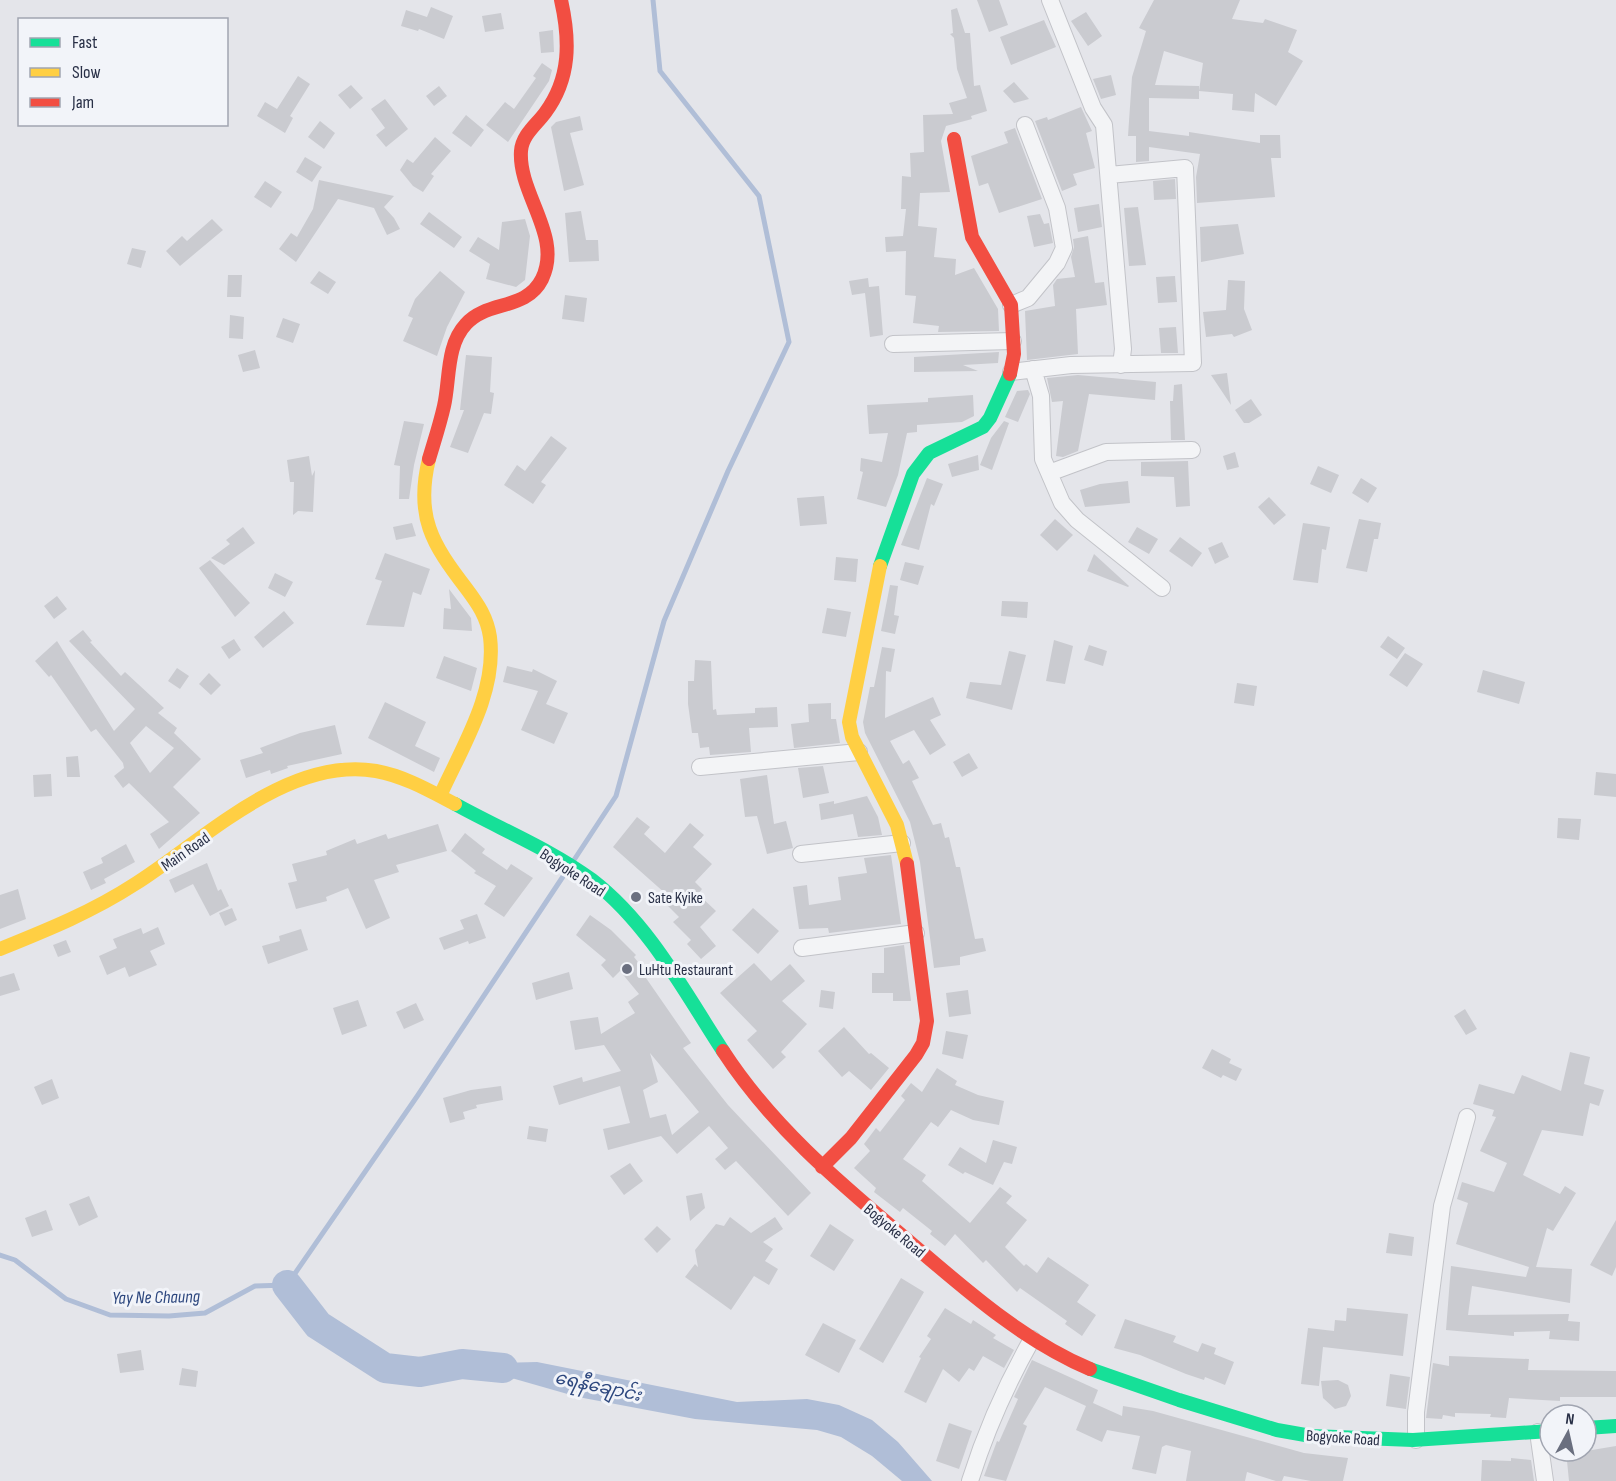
<svg xmlns="http://www.w3.org/2000/svg" width="1616" height="1481" font-family="'Sofia Sans Condensed','Noto Sans Myanmar',sans-serif">
	<style>
		.water { fill: #b0bed7 }
		.lines { fill: none; stroke-linecap: round; stroke-linejoin: round }
		.stream { stroke: #b0bed7; stroke-width: 5 }
		.river { stroke: #b0bed7; stroke-width: 30 }
		.building { fill: #cacbd0; fill-rule: evenodd }
		.street-casing { stroke: #c2c3c8; stroke-width: 18 }
		.street { stroke: #f3f4f6; stroke-width: 16 }
		.fast { stroke: #16e098; stroke-width: 14 }
		.slow { stroke: #ffcf43; stroke-width: 14 }
		.jam { stroke: #f24e42; stroke-width: 14 }
		.poi-dot { fill: #6a6f7f; stroke: #f2f4f9; stroke-width: 2 }
		.labels { text-anchor: middle; stroke-width: 6; stroke-linejoin: round; paint-order: stroke }
		.street-label { font-size: 16px; fill: #282f46; stroke: #f2f4f9 }
		.poi-label { font-size: 16px; fill: #282f46; stroke: #f2f4f9; text-anchor: start }
		.water-label { font-size: 18px; font-style: italic; fill: #2d477e; stroke: #f2f4f9 }
	</style>
	<rect width="100%" height="100%" fill="#e4e5ea"/>
	<path class="water" d="M537,1362L737,1402L807,1399L839,1405L872,1420L898,1442L932,1481H902L872,1456L841,1437L817,1430L695,1419L578,1397L462,1364Z"/>
	<g class="lines">
		<path class="stream" d="M574,860L616,796L664,621L728,471L789,342L759,196L660,71L653,0
			M0,1255L15,1260L66,1299L110,1315L169,1316L205,1313L255,1286L287,1285L418,1095L566,872"/>
		<path class="river" d="M287,1285L318,1325L385,1368L420,1372L462,1364L503,1368"/>
	</g>
	<path class="building" d="M977,0H999L1008,25L989,32Z
		M1154,0H1240L1232,19L1263,23L1265,19L1297,30L1288,52L1303,61L1276,106L1255,93L1254,112L1232,110L1233,94L1199,91L1203,63L1164,51L1155,85L1199,86V99L1149,98V131L1189,136V132L1260,143V135H1280L1281,158H1271L1275,197L1197,203L1196,177L1200,154L1149,147V161L1136,162V136H1128L1132,77L1146,31L1139,28Z
		M431,7L453,16L444,39L419,29L418,31L401,26L406,10L427,17Z
		M957,8L965,33H970L974,86L980,85L987,111L971,116L972,119L946,126L941,141L950,192L920,193L918,226L937,228L934,257L956,259L955,275L974,268L998,309L999,331L938,332L939,326L913,323L916,296L905,295L906,251L886,252L885,237L903,236L906,209H901L902,176L911,177L910,153L924,152L923,115L953,114L949,103L967,98L957,69L954,38L950,34L953,33L951,10Z
		M1086,12L1102,36L1088,46L1071,21Z
		M501,13L504,29L485,32L482,16Z
		M1044,20L1056,47L1011,65L1000,37Z
		M553,30L554,52L541,53L539,32Z
		M542,63L552,70L549,81L508,142L486,125L505,102L514,109L536,78L533,76Z
		M1111,75L1116,95L1101,99L1093,79Z
		M298,76L310,84L290,116L293,118L285,133L257,116L265,102L277,109Z
		M1014,82L1029,99L1014,103L1003,91Z
		M351,85L363,98L350,109L338,95Z
		M439,86L447,96L434,106L426,96Z
		M385,99L408,129L386,147L376,135L385,128L371,109Z
		M1081,107L1092,131L1086,133L1095,168L1073,174L1077,185L1062,191L1035,121L1047,117L1048,120Z
		M466,115L484,130L471,147L452,133Z
		M580,116L583,130L570,133L584,185L564,191L551,127L556,122Z
		M320,121L335,133L324,149L308,137Z
		M1015,128L1042,199L999,213L988,183L979,186L971,156L1008,143L1004,132Z
		M435,137L451,151L431,174L434,176L423,192L413,186L400,170L407,159L413,163Z
		M305,157L322,167L312,182L296,172Z
		M1175,179L1176,199L1154,200L1153,181Z
		M319,180L394,196L384,207L394,218L400,229L387,235L374,208L338,199L296,262L279,249L291,233L297,237L313,209Z
		M265,181L282,192L271,208L254,197Z
		M1099,204L1102,227L1078,232L1074,208Z
		M1138,207L1146,265L1129,266L1124,208Z
		M581,211L586,240H598L599,261L569,262L565,213Z
		M429,212L462,237L454,248L420,224Z
		M1040,214L1044,224L1049,223L1053,243L1034,247L1027,216Z
		M212,219L223,230L180,266L166,251L182,236L187,241Z
		M525,219L530,236L525,280L516,287L486,279L490,264L469,251L478,237L499,250L502,222Z
		M1238,224L1244,254L1201,262L1200,227Z
		M1088,236L1095,283L1104,282L1107,305L1076,309L1078,354L1027,360L1025,311L1055,306L1053,285L1057,279L1075,277L1071,257L1074,247L1073,239Z
		M132,248L146,251L141,268L127,264Z
		M319,271L336,282L328,294L310,283Z
		M440,271L465,292L447,327L437,356L403,341L413,318L408,316L415,299Z
		M228,275H242L241,297H227Z
		M1175,276L1177,302L1158,303L1156,277Z
		M868,278L869,287L879,286L883,335L870,337L865,293L852,295L849,281Z
		M1228,280L1245,281L1244,309L1252,330L1234,337L1232,334L1206,337L1203,312L1226,310Z
		M565,295L587,298L584,322L562,319Z
		M230,315L244,317L243,339L229,338Z
		M283,318L300,324L293,343L276,337Z
		M1176,327L1178,353H1161L1159,328Z
		M255,350L260,368L243,372L238,355Z
		M999,352L998,363L963,365L978,371L914,372V357Z
		M466,355L492,357L490,392L494,393L491,414L484,413L468,453L450,447L464,410H460Z
		M1227,373L1231,405L1211,375Z
		M1078,375L1156,382L1155,400L1089,394L1078,451L1063,457L1056,456L1063,401L1052,402L1047,378Z
		M1182,384L1185,440H1171L1170,401H1173L1174,385Z
		M1028,390L1030,394L1018,422L1005,417L1017,391Z
		M973,395L974,416L962,422L917,425V432L907,433L898,475L886,507L857,499L863,472L860,471L861,458L882,462L888,433L869,434L867,405L928,402V398Z
		M1251,399L1262,415L1249,423H1244L1235,410Z
		M404,421L424,424L414,465L409,499H399L400,466L394,465Z
		M1004,421L1009,423L992,470L980,465L991,438Z
		M551,436L567,448L541,482L546,485L533,504L504,485L517,465L525,471Z
		M1235,452L1239,467L1227,470L1223,456Z
		M978,455L979,470L952,477L948,464Z
		M309,456L312,476L315,470L313,512L298,511L293,515L294,482H290L287,460Z
		M1188,461L1190,506L1176,507L1174,477L1141,476V462Z
		M1318,466L1339,475L1331,493L1310,484Z
		M927,478L943,484L934,506L931,504L919,550L901,545Z
		M1361,478L1377,488L1368,503L1352,493Z
		M1128,481L1130,503L1085,507L1080,490L1100,484Z
		M824,496L827,524L800,526L797,498Z
		M1269,497L1286,515L1274,525L1258,507Z
		M1055,519L1073,535L1057,551L1040,535Z
		M1359,519L1381,523L1378,539H1374L1367,572L1346,568Z
		M412,523L416,536L396,540L393,527Z
		M1303,523L1330,527L1326,550L1322,549L1318,583L1293,580Z
		M243,527L255,543L224,565L211,558L230,544L226,540Z
		M1137,527L1158,539L1149,554L1128,542Z
		M1180,537L1202,553L1192,567L1169,551Z
		M1222,542L1229,557L1215,564L1208,548Z
		M385,553L430,569L421,595L413,592L404,627L366,625L382,581L375,579Z
		M1094,554L1129,586L1128,587L1087,571Z
		M836,557L858,559L856,582L834,580Z
		M210,560L250,603L235,617L199,568Z
		M905,562L924,566L918,585L900,580Z
		M275,573L293,582L285,597L268,588Z
		M890,585L898,586L894,615L899,616L895,634L881,631Z
		M449,589L471,618L472,631L443,629L444,608L451,609Z
		M57,596L67,609L54,619L44,606Z
		M1002,601L1028,602L1027,618L1001,616Z
		M827,608L851,612L846,637L822,633Z
		M284,611L294,623L263,648L254,637Z
		M83,630L92,641L90,642L121,676L125,672L164,708L158,713L177,728L174,733L201,759L173,787L200,813L159,849L150,834L169,822L129,783L123,788L114,776L124,768L123,763L96,729L91,732L51,675L49,677L35,661L57,641L114,731L135,709L69,641ZM146,726L174,748L150,773L130,743Z
		M1388,636L1405,648L1397,659L1380,647Z
		M234,639L241,650L229,659L221,647Z
		M1054,640L1073,646L1065,684L1046,681Z
		M1089,645L1107,651L1103,666L1084,660Z
		M882,647L895,649L891,672L886,671L885,718L933,697L941,715L930,720L946,745L930,755L914,730L890,741L903,764L909,760L919,778L912,781L933,825L941,823L945,838L949,837L956,867H960L975,939L983,938L986,951L960,957V965L934,968L920,862L910,822L865,733L863,722L870,687H874Z
		M1009,651L1026,655L1012,710L966,698L970,682L1001,685Z
		M1405,653L1423,664L1407,687L1389,675Z
		M444,656L477,668L471,691L436,678Z
		M695,660L711,661L713,710L716,709L717,715L755,713V708L777,707L778,727L749,728L751,752L710,755L709,747L700,748L698,733H692L688,704V681H694Z
		M507,666L532,672L533,669L557,681L546,704L568,713L554,744L521,730L538,691L503,682Z
		M177,668L189,676L180,689L168,681Z
		M1483,670L1525,682L1519,704L1477,692Z
		M209,673L221,685L211,695L199,684Z
		M1237,683L1257,686L1254,706L1234,703Z
		M385,702L426,722L415,746L440,758L434,772L368,738Z
		M831,703V719H836L840,743L794,748L791,724L809,722L808,704Z
		M335,725L342,754L287,766L288,768L271,774L270,770L246,778L240,760L263,753L260,748L300,733Z
		M969,753L978,768L962,777L953,762Z
		M78,756L80,777H67L66,757Z
		M823,766L829,793L803,798L798,768Z
		M1596,772L1616,774V797L1594,795Z
		M51,774L52,796L34,797L33,775Z
		M767,775L774,824L786,821L793,848L767,854L757,816L745,817L740,779Z
		M867,796L878,817L882,835L858,837L853,814L821,820L819,804L834,801V804Z
		M637,817L650,827L644,834L665,853L690,823L704,835L693,847L712,864L695,882L702,889L698,894L716,911L700,927L716,946L701,959L687,944L691,940L673,922L679,917L661,899L666,894L613,847Z
		M1558,818L1581,819L1579,840L1557,838Z
		M438,824L447,851L396,865L399,872L374,880L390,918L366,929L348,888L326,897L327,901L296,909L288,883L297,881L292,864L327,855L326,851L355,839L357,844L386,834L388,839Z
		M465,833L485,849L482,853L507,870L511,864L533,878L504,917L484,904L496,886L474,873L476,871L451,851Z
		M126,844L135,862L104,879L106,883L91,890L83,872L103,863L101,858Z
		M891,855L901,924L829,933L828,928L799,929L793,887L807,885L809,905L841,900L838,877L867,873L864,858Z
		M207,863L218,891L221,889L229,906L210,916L193,884L175,893L169,880Z
		M18,889L26,919L0,929V895Z
		M232,908L237,920L225,926L219,913Z
		M753,908L779,931L758,954L732,930Z
		M477,914L486,938L469,944L468,941L444,950L439,938L464,929L460,920Z
		M590,915L611,930L636,955L634,957L649,976L646,978L691,1043L683,1048L728,1105L811,1193L788,1216L736,1161L725,1170L715,1159L728,1148L709,1126L677,1154L661,1136L608,1150L603,1129L630,1123L620,1086L559,1105L553,1086L582,1077L583,1082L621,1071L604,1045L575,1050L570,1021L598,1017L601,1034L635,1013L628,1002L639,994L620,971L613,978L601,965L606,960L576,935ZM650,1053L699,1112L672,1135L666,1114L650,1118L643,1090L658,1082Z
		M158,927L165,944L150,951L157,965L129,977L125,967L107,975L99,956L117,948L113,939L141,928L143,934Z
		M301,929L308,950L268,964L262,946L280,941L279,936Z
		M66,940L71,952L58,957L53,945Z
		M904,945L911,1001H893V993H872V973H884V948Z
		M754,963L771,981L790,964L805,981L782,1001L807,1024L781,1052L786,1057L773,1069L747,1040L757,1031L720,993Z
		M569,972L573,989L536,1000L532,983Z
		M14,973L20,990L0,996V977Z
		M821,990L835,992L833,1009L819,1007Z
		M968,990L971,1014L949,1017L946,993Z
		M358,1000L367,1026L342,1035L333,1008Z
		M416,1003L424,1020L404,1029L396,1012Z
		M1465,1009L1477,1029L1466,1035L1454,1016Z
		M844,1027L869,1054L871,1053L889,1068L871,1090L849,1071L842,1077L818,1051Z
		M946,1031L968,1035L963,1059L942,1054Z
		M1212,1049L1231,1059L1229,1063L1242,1069L1236,1081L1223,1075L1221,1078L1202,1068Z
		M1570,1052L1590,1057L1584,1084L1604,1090L1599,1106L1590,1103L1583,1136L1542,1130L1523,1175L1560,1194L1565,1186L1576,1193L1553,1231L1547,1228L1536,1267L1572,1269L1570,1303L1472,1286L1468,1315L1569,1314L1568,1321L1580,1322L1579,1341L1549,1339L1550,1331L1514,1332V1336L1446,1330L1451,1266L1526,1277L1529,1267L1456,1244L1468,1203L1457,1199L1462,1182L1494,1192L1507,1163L1480,1151L1496,1117L1492,1116L1494,1110L1473,1104L1479,1084L1514,1094L1522,1075L1561,1091Z
		M937,1068L957,1081L955,1085L978,1095L1004,1101L999,1125L973,1120L951,1110L938,1127L931,1122L903,1159L926,1175L922,1181L970,1223L1000,1187L1012,1196L1006,1203L1027,1220L1005,1247L1024,1266L1026,1264L1037,1273L1048,1257L1089,1285L1077,1302L1096,1315L1082,1336L1065,1324L1067,1321L1020,1288L1017,1292L986,1260L983,1263L955,1234L945,1246L930,1234L932,1231L903,1208L900,1212L874,1192L876,1188L854,1168L870,1151L864,1144L876,1128L880,1132L905,1100L901,1096L911,1083L922,1092Z
		M52,1079L59,1098L42,1105L34,1087Z
		M501,1086L503,1100L476,1105L477,1108L463,1112L465,1119L450,1123L443,1098L471,1090Z
		M529,1126L548,1129L546,1142L527,1139Z
		M993,1140L1017,1147L1012,1164L1004,1162L993,1185L965,1172L963,1174L948,1165L960,1147L986,1163Z
		M630,1163L643,1181L624,1195L610,1176Z
		M702,1193L705,1208L690,1221L686,1196Z
		M89,1196L98,1217L79,1226L69,1204Z
		M46,1210L53,1230L32,1237L25,1218Z
		M730,1217L751,1233L775,1217L783,1229L763,1242L773,1249L765,1261L778,1269L769,1285L754,1276L731,1310L685,1277L695,1264L698,1267L695,1250L716,1224L724,1226Z
		M1616,1220V1267L1612,1276L1590,1265Z
		M830,1224L854,1240L834,1271L810,1256Z
		M657,1226L671,1239L657,1253L644,1239Z
		M1389,1233L1414,1237L1412,1256L1386,1253Z
		M901,1278L924,1292L883,1363L859,1349Z
		M945,1308L971,1324L973,1320L996,1335L993,1338L1014,1350L1004,1368L983,1356L974,1371L969,1368L959,1382L943,1369L926,1403L904,1392L921,1358L919,1357L931,1339L927,1336Z
		M1347,1308L1408,1314L1403,1356L1323,1347L1319,1386L1301,1384L1308,1328L1334,1331L1335,1320L1346,1321Z
		M1125,1319L1176,1336L1173,1342L1198,1352L1202,1343L1216,1348L1214,1354L1234,1362L1225,1385L1205,1377L1204,1380L1186,1374L1140,1355L1114,1348Z
		M823,1323L856,1340L839,1373L805,1355Z
		M141,1350L144,1370L120,1373L117,1354Z
		M1449,1356L1529,1359L1528,1370L1616,1371V1397H1560V1401L1509,1398L1506,1418L1490,1417L1491,1414L1455,1413V1417L1443,1415L1442,1419L1426,1418L1433,1363L1449,1366Z
		M1032,1360L1098,1390L1093,1403L1122,1416L1123,1406L1153,1411L1304,1453L1348,1458L1343,1481H1311L1284,1476L1282,1481H1276L1247,1472L1245,1481H1186L1191,1451L1166,1445L1162,1447L1156,1474L1132,1469L1140,1436L1107,1430L1102,1442L1076,1430L1086,1406L1045,1387L1023,1424L1027,1426L1006,1481L984,1476L997,1441L999,1442L1018,1399L1014,1397Z
		M182,1368L198,1371L196,1387L179,1385Z
		M1390,1374L1410,1377L1406,1409L1386,1406Z
		M1338,1380L1348,1385L1351,1396L1346,1406L1335,1409L1323,1398L1321,1381Z
		M949,1423L972,1431L959,1469L936,1461Z
		M1616,1446V1481H1569L1566,1451H1586Z
		M1511,1458L1531,1460L1534,1481H1481L1482,1460L1511,1461Z"/>
	<g class="lines">
		<defs>
			<path id="street" d="M1050,0L1093,108L1104,125L1123,349L1121,365
				M1011,305L1028,298L1057,263L1064,248L1057,208L1025,125
				M893,344L1013,341
				M1033,369L1041,396L1043,459L1062,503L1077,520L1162,588
				M1011,372L1071,365L1193,363L1185,168L1109,175
				M1049,473L1106,452L1192,450
				M700,767L859,752
				M801,854L902,843
				M802,948L916,933
				M1538,1432L1545,1481
				M1416,1440V1412L1442,1206L1467,1117
				M970,1481C986,1430 1006,1385 1032,1339"/>
		</defs>
		<use href="#street" class="street-casing"/>
		<use href="#street" class="street"/>
		<path class="fast" d="M880,566L913,474L929,453L983,427L990,418L1010,374
			M455,804C500,829 550,849 592,880C649,924 684,991 723,1051
			M1090,1369L1179,1400L1277,1430L1311,1436L1413,1440L1550,1431
			M1586,1428L1616,1426"/>
		<path class="slow" d="M429,459C415,516 432,544 466,588C478,604 487,617 490,637C497,693 462,747 440,796
			M880,566L849,722L852,737L897,825L907,864
			M0,949C47,930 92,912 135,884C203,841 287,756 376,771C404,776 430,791 455,804"/>
		<path class="jam" d="M954,139L972,237L1011,305L1014,354L1010,374
			M429,459C434,442 440,424 444,406C450,380 446,345 466,324C487,300 526,311 542,279C563,236 518,194 521,151C522,135 537,124 545,113C571,78 570,40 561,0
			M723,1051C773,1128 841,1184 911,1243C966,1290 1022,1340 1090,1369
			M822,1167L851,1138L916,1055L923,1043L927,1021L907,864"/>
	</g>
	<g class="poi-dot">
		<circle cx="636" cy="897" r="6"/>
		<circle cx="627" cy="969" r="6"/>
	</g>
	<g class="labels">
		<g class="street-label">
			<text transform="translate(185 851) rotate(-35)" y="6">Main Road</text>
			<text transform="translate(573 872) rotate(33)" y="6">Bogyoke Road</text>
			<text transform="translate(895 1230) rotate(40)" y="6">Bogyoke Road</text>
			<text transform="translate(1343 1437) rotate(4)" y="6">Bogyoke Road</text>
		</g>
		<g class="poi-label">
			<text x="648" y="903">Sate Kyike</text>
			<text x="639" y="975">LuHtu Restaurant</text>
		</g>
		<g class="water-label">
			<text transform="translate(156 1297) rotate(-1)" y="6">Yay Ne Chaung</text>
			<text transform="translate(598 1386) rotate(12)" y="6">ရေနီချောင်း</text>
		</g>
	</g>
	<rect x="18" y="18" width="210" height="108" fill="#f2f4f9" stroke="#a1a5b1" stroke-width="1.5"/>
	<rect x="30" y="38" width="30" height="9" fill="#16e098" stroke="#a1a5b1" stroke-width="1.5"/>
	<text x="72" y="48" font-size="18" fill="#282f46">Fast</text>
	<rect x="30" y="68" width="30" height="9" fill="#ffcf43" stroke="#a1a5b1" stroke-width="1.5"/>
	<text x="72" y="78" font-size="18" fill="#282f46">Slow</text>
	<rect x="30" y="98" width="30" height="9" fill="#f24e42" stroke="#a1a5b1" stroke-width="1.5"/>
	<text x="72" y="108" font-size="18" fill="#282f46">Jam</text>
	<g transform="translate(1568 1433) rotate(8)"><circle r="28" fill="#f2f4f9" stroke="#a1a5b1" stroke-width="1.5"/>
	<path d="M0-4.5L10 22L0 15L-10 22Z" fill="#6a6f7f"/>
	<text y="-9" font-size="16" font-weight="bold" text-anchor="middle" fill="#282f46">N</text>
	</g>
</svg>
